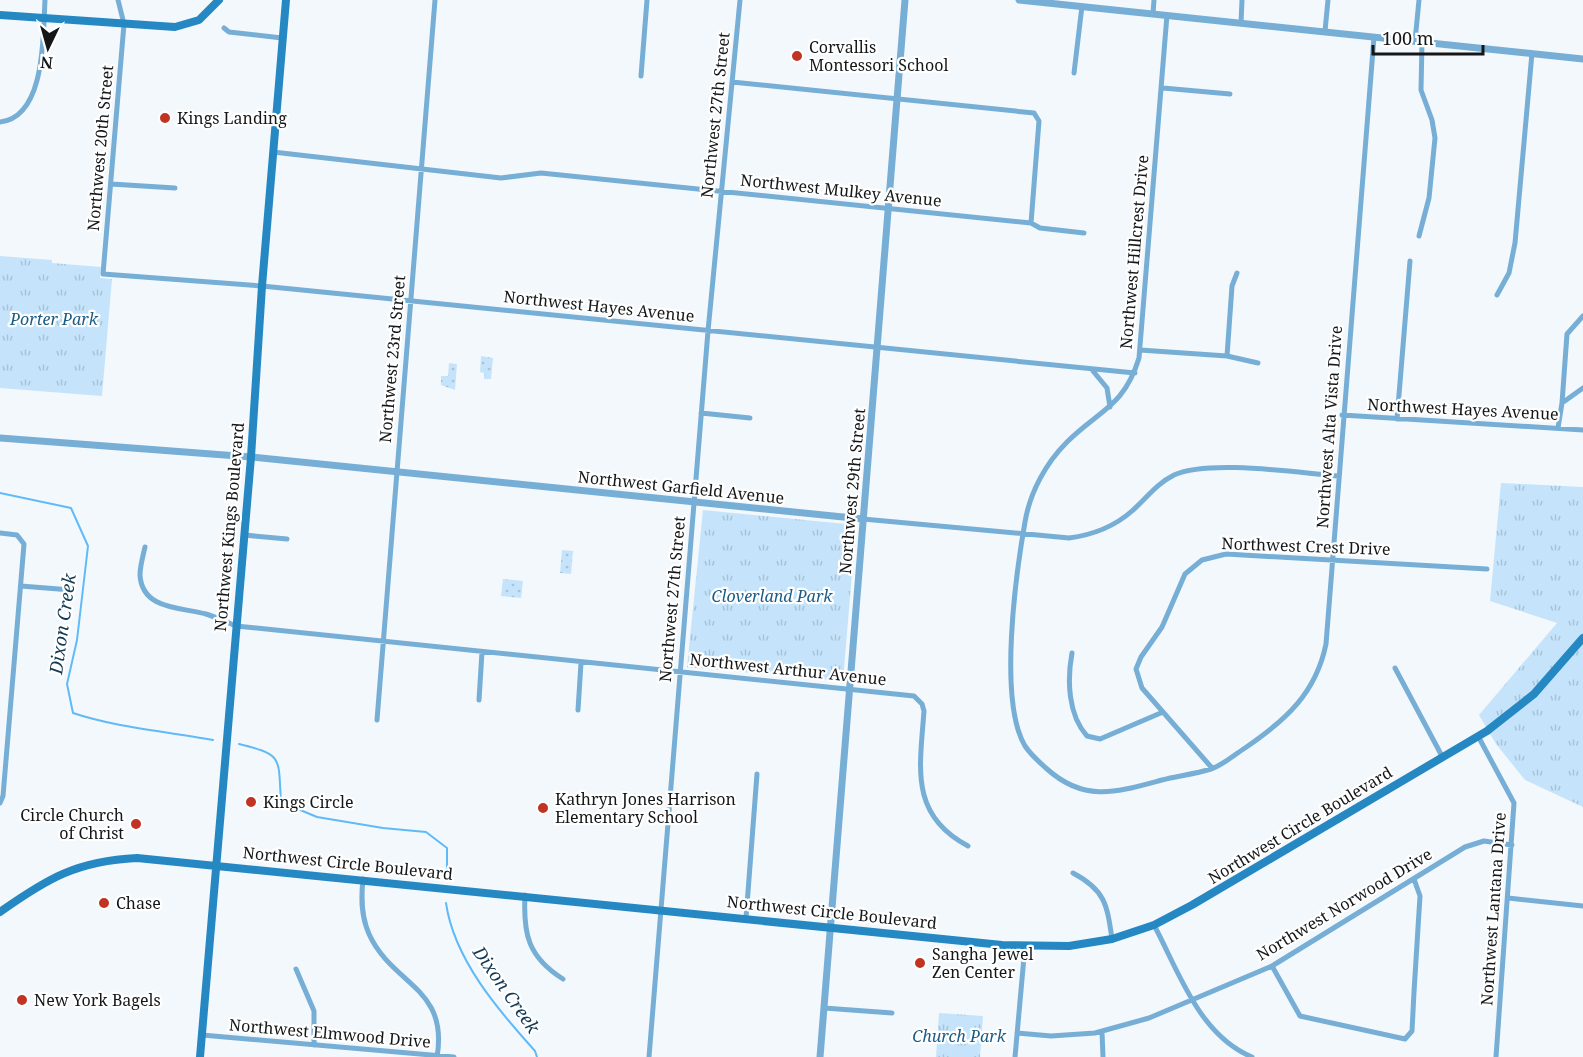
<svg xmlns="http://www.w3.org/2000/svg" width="1583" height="1057" font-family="'Noto Serif',serif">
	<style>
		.park { fill: url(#park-tufts) }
		.garden { fill: url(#garden-dots) }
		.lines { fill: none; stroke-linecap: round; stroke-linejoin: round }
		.stream { stroke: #60baf8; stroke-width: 2 }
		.minor { stroke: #76aed6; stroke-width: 5 }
		.tertiary { stroke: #76aed6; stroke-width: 7 }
		.secondary { stroke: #2688c3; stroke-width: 8 }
		.poi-dot { fill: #c03421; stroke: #fff; stroke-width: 2 }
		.labels { text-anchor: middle; stroke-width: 4.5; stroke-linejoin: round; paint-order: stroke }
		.poi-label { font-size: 16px; fill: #141617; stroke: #fff; text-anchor: start }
		.street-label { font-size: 16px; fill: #141617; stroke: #fff }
		.park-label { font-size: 16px; font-style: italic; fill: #1a5c85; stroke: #fff }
		.water-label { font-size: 18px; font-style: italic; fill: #143a53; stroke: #fff }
	</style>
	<defs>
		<pattern id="park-tufts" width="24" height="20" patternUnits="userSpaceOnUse" patternTransform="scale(1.5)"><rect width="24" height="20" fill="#c5e4fb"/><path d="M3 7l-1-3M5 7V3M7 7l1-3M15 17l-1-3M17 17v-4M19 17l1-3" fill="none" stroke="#a8c3d6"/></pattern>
		<pattern id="garden-dots" width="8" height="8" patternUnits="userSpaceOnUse" patternTransform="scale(1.5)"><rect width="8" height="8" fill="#c5e4fb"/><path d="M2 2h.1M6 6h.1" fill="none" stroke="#a8c3d6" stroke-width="1.8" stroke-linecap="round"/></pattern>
	</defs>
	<rect width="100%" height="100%" fill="#f3f8fc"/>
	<path class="park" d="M0,256L52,260V263L101,267L100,278L112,279L102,396L0,388Z
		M1501,483L1583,487V807L1525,780L1496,744L1479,715L1557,623L1490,601Z
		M703,510L856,525L843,681L687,667Z
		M939,1013L983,1016L980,1057H936Z"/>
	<path class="garden" d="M481,356L493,358L491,379H484V373L480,372Z
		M449,363L457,364L455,390L441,385V376H448Z
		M562,550L573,551L571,574L560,573Z
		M503,579L523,581L521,598L501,596Z"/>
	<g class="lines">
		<path class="stream" d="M0,493L71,508L88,546L77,640L67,684L73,713C118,728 166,731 213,740
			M239,744C284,755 278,757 281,802L317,817L383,828L426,832L447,848V875
			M446,903C454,959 498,1010 535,1051L537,1057"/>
		<path class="minor" d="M118,0L124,24L103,274L262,286L1135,373
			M1153,14L1154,0
			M1167,15L1139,358C1124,407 1099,410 1067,442C1046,463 1030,492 1025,522C1016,573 998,701 1025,746C1031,755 1039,762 1047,769C1085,803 1117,792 1162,780C1178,776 1195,774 1211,769C1223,765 1234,755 1245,748C1286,720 1316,693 1326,644L1374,37
			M1241,23L1242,0
			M224,28L229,32L282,38
			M1325,31L1328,0
			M1415,41L1419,0
			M1074,73L1082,6
			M641,76L647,0
			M732,82L1034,113L1039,121L1031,223
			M1163,88L1230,94
			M0,122C46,117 43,34 45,0
			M273,152L501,178L541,173L1031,223L1040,228L1084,233
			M111,184L175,188
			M1419,236L1429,198L1435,138L1432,120L1421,90L1422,42
			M1497,295L1509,273L1515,243L1532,53
			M1140,350L1227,356L1258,363
			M1227,356L1232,286L1237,273
			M1093,371L1107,388L1110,407
			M1562,403L1567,334L1583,316
			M701,413L750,418
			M1342,415L1583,430
			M1397,419L1410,261
			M1558,428L1562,403L1583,388
			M863,519L1069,538C1092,535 1115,526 1132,511C1146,499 1156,484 1174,475C1210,459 1298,473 1339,476
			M0,533L17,535L24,544L3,796L0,803
			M244,535L287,539
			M145,547C143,556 140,566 140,575C142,610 181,607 206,614C216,617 226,622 236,626L914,696L922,704L924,711C920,767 909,815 968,846
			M21,586L71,590
			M1072,653C1067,680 1068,715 1087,736L1100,739L1163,712
			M1395,668L1443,758
			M479,700L482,652
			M578,710L581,663
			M377,720L435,0
			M1478,736L1514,803L1496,1057
			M1212,768L1142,688L1136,669L1141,657L1162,627L1185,574L1202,560L1226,554L1487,569
			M1073,873C1105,890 1107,904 1112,939
			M363,879C361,898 361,916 369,934C392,985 449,987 437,1057
			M525,895C523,934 528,957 563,979
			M1508,898L1583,906
			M746,918L757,774
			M1154,925C1179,972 1199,1035 1252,1057
			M1272,966L1300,1016L1405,1039L1412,1031L1414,992L1420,896L1414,879
			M296,969L314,1011V1045
			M824,1008L892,1013
			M1102,1032L1103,1057
			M1017,1033L1051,1036L1095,1033L1149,1018L1272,966L1465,847L1484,841L1512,845
			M202,1035L454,1057
			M649,1057L708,331L740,0
			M1015,1057L1025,946"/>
		<path class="tertiary" d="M1019,0L1583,59
			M0,438L251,457L863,519
			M820,1057L905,0"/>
		<path class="secondary" d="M0,15L175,27L199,20L219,0
			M0,912C48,878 77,861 137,858L1002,945L1069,946L1112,939L1154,925L1192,905L1487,731L1534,694L1583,638
			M200,1057L251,457L262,286L286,0"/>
	</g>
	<g class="poi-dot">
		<circle cx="797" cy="56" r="6"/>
		<circle cx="165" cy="118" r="6"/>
		<circle cx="251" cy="802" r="6"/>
		<circle cx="543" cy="808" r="6"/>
		<circle cx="136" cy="824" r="6"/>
		<circle cx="104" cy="903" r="6"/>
		<circle cx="920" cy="963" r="6"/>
		<circle cx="22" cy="1000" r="6"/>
	</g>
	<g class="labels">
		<g class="poi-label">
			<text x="809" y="53">Corvallis<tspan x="809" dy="18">Montessori School</tspan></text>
			<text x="177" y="124">Kings Landing</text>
			<text x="555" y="805">Kathryn Jones Harrison<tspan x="555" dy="18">Elementary School</tspan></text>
			<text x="263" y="808">Kings Circle</text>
			<text x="124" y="821" text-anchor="end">Circle Church<tspan x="124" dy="18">of Christ</tspan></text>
			<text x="116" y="909">Chase</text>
			<text x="932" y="960">Sangha Jewel<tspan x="932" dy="18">Zen Center</tspan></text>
			<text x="34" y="1006">New York Bagels</text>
		</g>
		<g class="street-label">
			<text transform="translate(715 115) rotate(-84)" y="6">Northwest 27th Street</text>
			<text transform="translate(100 148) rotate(-85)" y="6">Northwest 20th Street</text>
			<text transform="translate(841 190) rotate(6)" y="6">Northwest Mulkey Avenue</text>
			<text transform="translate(1134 252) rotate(-85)" y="6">Northwest Hillcrest Drive</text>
			<text transform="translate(599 306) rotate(6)" y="6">Northwest Hayes Avenue</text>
			<text transform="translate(392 359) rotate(-85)" y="6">Northwest 23rd Street</text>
			<text transform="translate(1463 409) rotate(3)" y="6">Northwest Hayes Avenue</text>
			<text transform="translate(1329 427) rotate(-86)" y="6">Northwest Alta Vista Drive</text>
			<text transform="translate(681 487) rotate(6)" y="6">Northwest Garfield Avenue</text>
			<text transform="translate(852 491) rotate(-85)" y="6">Northwest 29th Street</text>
			<text transform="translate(229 527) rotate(-85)" y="6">Northwest Kings Boulevard</text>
			<text transform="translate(1306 546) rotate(2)" y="6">Northwest Crest Drive</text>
			<text transform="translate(672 599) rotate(-85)" y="6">Northwest 27th Street</text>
			<text transform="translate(788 669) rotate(6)" y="6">Northwest Arthur Avenue</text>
			<text transform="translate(1300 825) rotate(-31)" y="6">Northwest Circle Boulevard</text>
			<text transform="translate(348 863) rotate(6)" y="6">Northwest Circle Boulevard</text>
			<text transform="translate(1344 904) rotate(-31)" y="6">Northwest Norwood Drive</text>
			<text transform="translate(1493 909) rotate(-86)" y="6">Northwest Lantana Drive</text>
			<text transform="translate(832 912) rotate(6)" y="6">Northwest Circle Boulevard</text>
			<text transform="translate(330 1033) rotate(5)" y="6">Northwest Elmwood Drive</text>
		</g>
		<g class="park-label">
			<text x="54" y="325">Porter Park</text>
			<text x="772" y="602">Cloverland Park</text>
			<text x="959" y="1042">Church Park</text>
		</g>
		<g class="water-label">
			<text transform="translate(63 624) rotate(-82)" y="6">Dixon Creek</text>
			<text transform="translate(506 990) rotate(55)" y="6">Dixon Creek</text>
		</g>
	</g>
	<g transform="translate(48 48) rotate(185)" stroke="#ffffff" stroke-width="4.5" paint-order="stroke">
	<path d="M0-4.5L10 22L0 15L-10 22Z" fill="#141617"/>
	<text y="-9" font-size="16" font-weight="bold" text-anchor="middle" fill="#141617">N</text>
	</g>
	<path d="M1373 45v9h110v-9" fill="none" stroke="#141617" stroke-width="3"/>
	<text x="1382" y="45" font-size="18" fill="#141617" stroke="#ffffff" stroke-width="4.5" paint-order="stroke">100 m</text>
</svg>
